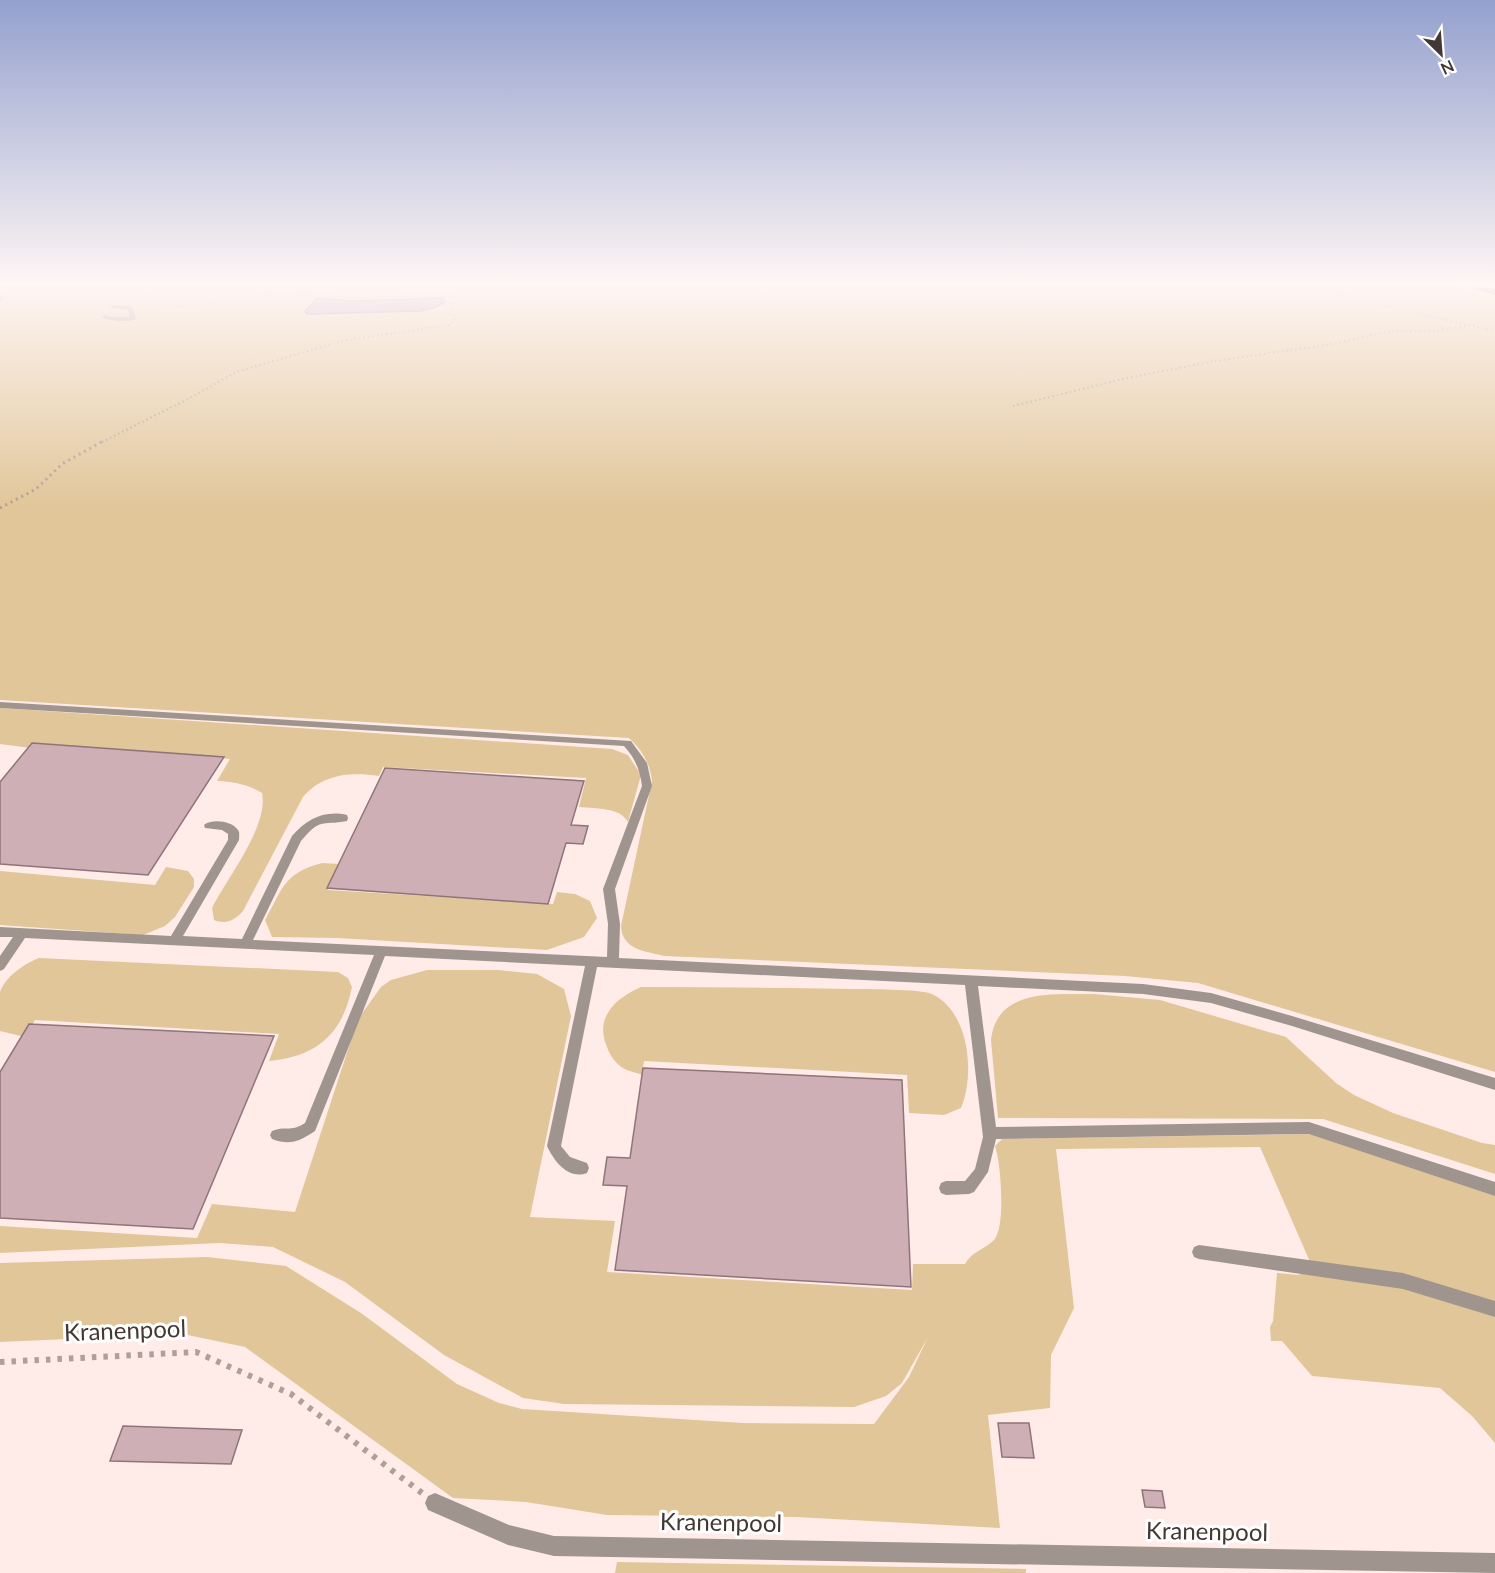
<svg xmlns="http://www.w3.org/2000/svg" width="1495" height="1573" font-family="Lato,sans-serif">
	<style>
		.green { fill: #e1c699 }
		.water { fill: #b784a6; stroke: #946d84; stroke-width: 1.5 }
		.building { fill: #cdafb5; stroke: #90747a; stroke-width: 1.5 }
		.lines { fill: none; stroke-linecap: round; stroke-linejoin: round }
		.path-far2 { stroke: #af9f9b; stroke-width: 2; stroke-dasharray: 1.5 3; stroke-linecap: butt }
		.path-far1 { stroke: #af9f9b; stroke-width: 3; stroke-dasharray: 2 4; stroke-linecap: butt }
		.path { stroke: #af9f9b; stroke-width: 6; stroke-dasharray: 4.5 7; stroke-linecap: butt }
		.service { fill: #9f958e; fill-rule: evenodd }
		.minor { fill: #9f958e; fill-rule: evenodd }
		.trunk { fill: #513e32; fill-rule: evenodd }
		.labels { text-anchor: middle; stroke-width: 6; stroke-linejoin: round; paint-order: stroke }
		.near-street-label { font-size: 24px; fill: #443835; stroke: #fff }
	</style>
	<rect width="100%" height="100%" fill="#ffece8"/>
	<path class="green" d="M0,286H1458L1495,296V1072L1198,983L1125,976L664,956C645,951 622,950 621,926L652,781C650,763 642,750 629,738L0,700Z
		M0,708L612,749L628,755L641,775L628,822C620,807 596,809 579,807L586,778L383,767L379,776C350,772 323,774 303,797L243,911C235,920 226,925 214,920L212,908C227,878 269,826 262,793C247,784 234,782 217,781L230,759L35,743L31,748L0,744Z
		M322,863L340,864L328,890L553,904L557,892L575,894L590,901L597,918L584,937L547,950L337,938L272,937L265,920C283,888 284,873 322,863Z
		M166,867L188,871L194,879V887L175,917L165,926L143,935L0,925V871L155,885Z
		M39,958L338,972L348,978L352,987C343,1034 316,1057 269,1061L279,1034L35,1020L25,1037L0,1031C0,1020 0,1002 0,992C6,976 24,964 39,958Z
		M427,970H498L537,974L564,989L571,1016L530,1217L615,1221L607,1272L912,1290L913,1264H965C972,1251 984,1250 994,1240C1006,1227 1001,1163 995,1146L1002,1139L1311,1134L1495,1192V1443L1472,1416L1440,1388L1312,1376L1282,1341H1271L1270,1327L1273,1321L1277,1273L1299,1275L1310,1262L1260,1147L1056,1149L1074,1308L1051,1355L1050,1408L988,1415L1000,1528L796,1517L607,1515L526,1502L453,1498L245,1347L183,1334L0,1342V1263L207,1257L286,1266L361,1313L457,1384L499,1403L522,1409L743,1423L874,1424L909,1377L928,1337L902,1383L886,1396L854,1407L564,1404L523,1398L444,1355L345,1282L273,1247L220,1243L0,1253V1226L197,1238L212,1204L295,1212L358,1019L381,987L391,980Z
		M641,987C711,987 781,988 851,989C867,989 920,989 932,994C970,1012 975,1075 961,1108L944,1115L909,1113L907,1075L644,1061L642,1075C635,1072 626,1071 620,1066C614,1061 610,1055 607,1047C594,1017 616,998 641,987Z
		M1094,994L1160,1000L1286,1037L1336,1083L1354,1095L1393,1113L1482,1143L1495,1145V1174L1323,1119L998,1118L991,1040C997,987 1055,995 1094,994Z
		M617,1562L1026,1569V1573H615Z"/>
	<path class="water" d="M317,298L352,301L443,298L445,302L434,308L420,311L307,314L305,311Z"/>
	<path class="building" d="M32,743L224,757L148,875L0,864V782Z
		M385,768L584,781L571,825L588,826L583,844L566,843L548,904L327,888Z
		M29,1024L274,1036L193,1229L0,1218V1072Z
		M643,1068L902,1080L911,1287L615,1270L627,1186L603,1185L607,1157L630,1158Z
		M998,1423H1029L1034,1458L1002,1457Z
		M123,1426L242,1430L231,1464L110,1461Z
		M1142,1490L1162,1491L1165,1508L1145,1507Z"/>
	<g class="lines">
		<path class="path-far2" d="M1316,286L1386,306L1495,331
			M1013,406L1127,378L1215,361L1333,344L1391,331H1434L1475,325
			M102,442L188,399L236,372L346,340L450,325L455,320L451,308L457,300L456,296L448,295L356,298L287,292L179,307L162,305L147,300L145,295L153,286"/>
		<path class="path-far1" d="M0,508L36,489L62,464L105,440"/>
		<path class="path" d="M0,1362L196,1352L291,1394L422,1493"/>
		<path class="service" d="M0,294L3,296V300L0,302Z
			M111,305L132,306L136,319C127,323 113,321 103,318L102,317L105,315L112,317H130L127,309L113,308L110,306Z
			M0,702L631,741L647,763L652,786L615,889L620,924L619,958L1143,984L1211,993L1292,1016L1495,1078V1090L1292,1026L1211,1003L1143,994L978,986L996,1127L1309,1122L1495,1182V1196L1309,1134L996,1139L988,1172L974,1192L969,1194L946,1195L941,1193L939,1188L941,1183L946,1181H965L975,1169L983,1137L965,985L597,967L561,1146L570,1157L587,1163L589,1168L587,1173C568,1180 554,1161 547,1146L585,966L385,956L315,1131C300,1141 290,1146 272,1139L270,1135L272,1131C286,1125 289,1133 305,1123L374,955L25,938L4,969L0,971V956L13,937H0V927L171,936L228,840V834L222,830L205,828L204,825C211,819 231,820 238,830C240,832 239,837 239,840L183,936L242,939L292,836C307,819 324,810 347,815L348,818L347,821C321,826 321,817 301,841L253,940L607,957L608,924L603,889L642,786C640,770 635,758 624,746L0,708Z
			M1199,1245L1403,1273L1495,1301V1317L1403,1289L1199,1259L1194,1257L1192,1252L1194,1247Z"/>
		<path class="minor" d="M435,1493L509,1525L554,1536L1495,1553V1573L554,1556L508,1545L428,1510L425,1503L428,1496Z"/>
		<path class="trunk" d="M1470,286L1495,289V295L1471,288Z"/>
	</g>
	<linearGradient id="sky" x2="0" y2="1"><stop stop-color="#94a1ce"/><stop offset="0.56" stop-color="#fff6f5"/><stop offset="1" stop-color="#fff6f5" stop-opacity="0"/></linearGradient>
	<rect width="1495" height="507" fill="url(#sky)"/>
	<g class="labels">
		<g class="near-street-label">
			<text transform="translate(125 1331) rotate(-2)" y="8">Kranenpool</text>
			<text transform="translate(721 1523) rotate(1)" y="8">Kranenpool</text>
			<text transform="translate(1207 1532) rotate(1)" y="8">Kranenpool</text>
		</g>
	</g>
	<g transform="translate(1441 54) rotate(155)" stroke="#ffffff" stroke-width="4.5" paint-order="stroke">
	<path d="M0-4.5L10 22L0 15L-10 22Z" fill="#443835"/>
	<text y="-9" font-size="16" font-weight="bold" text-anchor="middle" fill="#443835">N</text>
	</g>
</svg>
